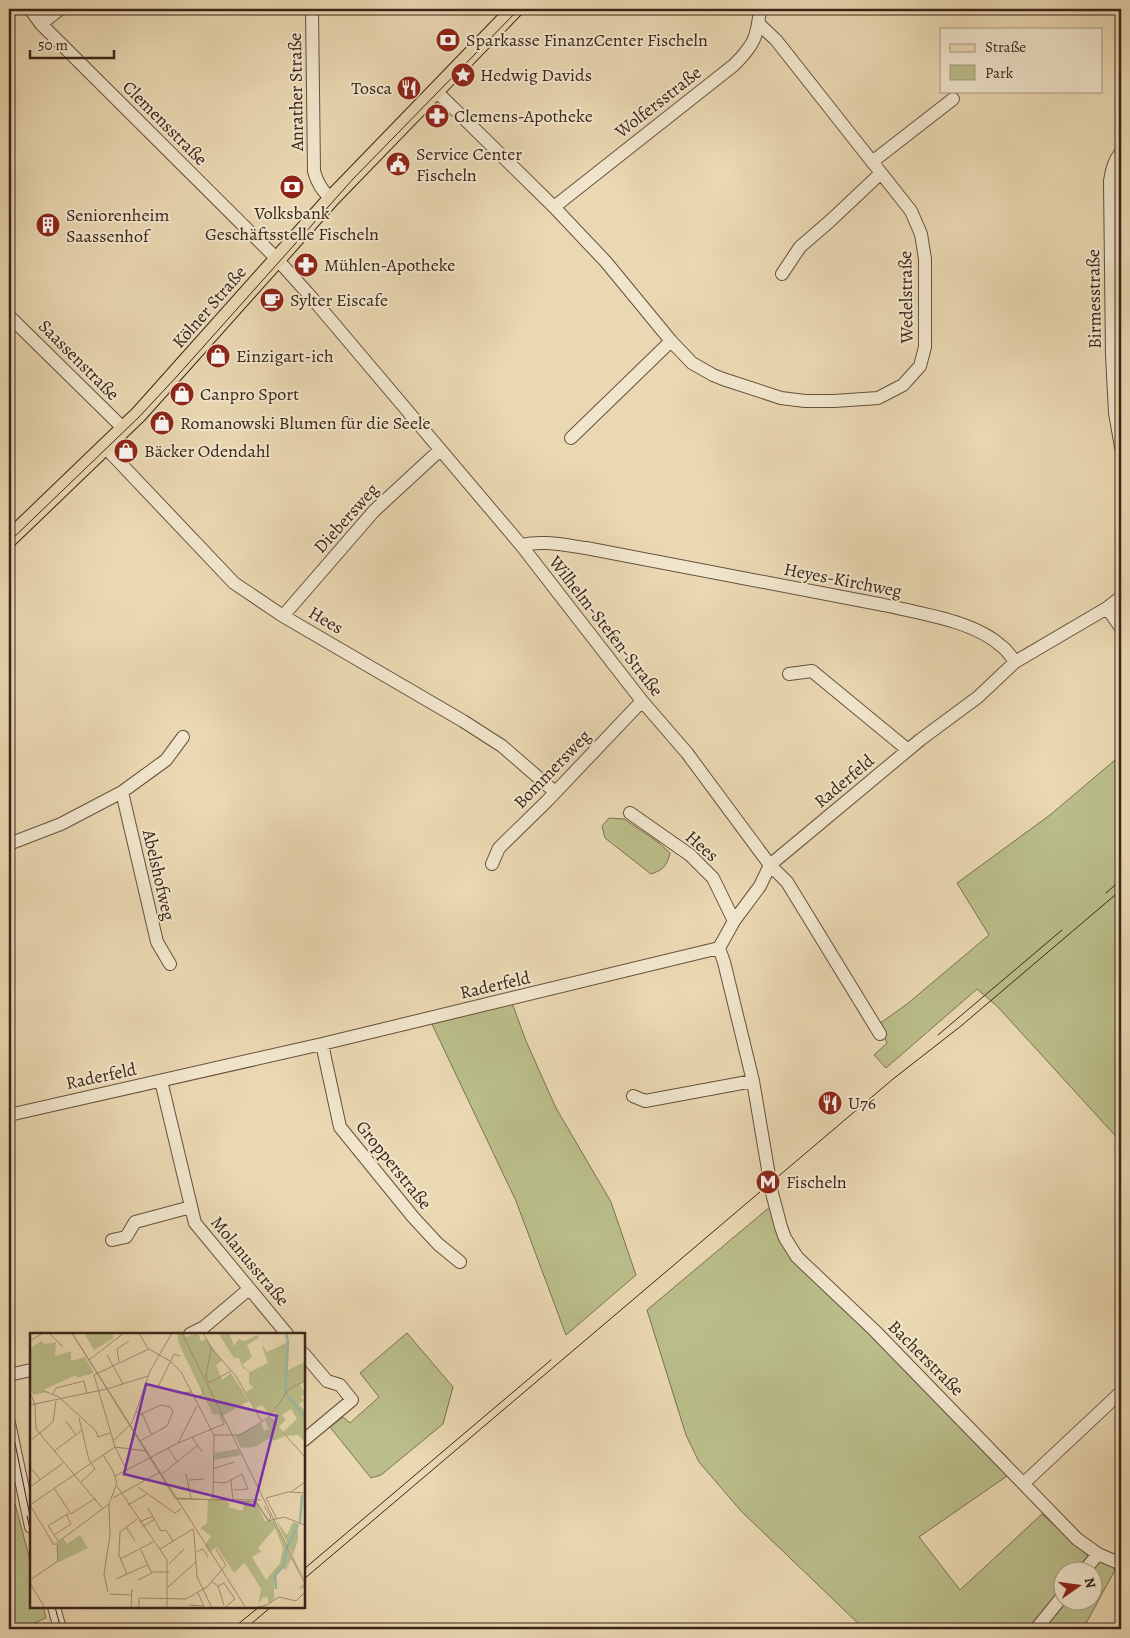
<svg xmlns="http://www.w3.org/2000/svg" width="1130" height="1638" font-family="Alegreya,serif">
	<style>
		.green { fill: #babe8a; stroke: #7a7151 }
		.lines { fill: none; stroke-linecap: round; stroke-linejoin: round }
		.minor-casing { stroke: #66513e; stroke-width: 14 }
		.major-casing { stroke: #3a2418; stroke-width: 18 }
		.minor { stroke: #f1e6cd; stroke-width: 12 }
		.major { stroke: #ead8b2; stroke-width: 16 }
		.tram { stroke: #3a2418; stroke-width: 1 }
		.labels { text-anchor: middle; stroke-width: 4; stroke-linejoin: round; paint-order: stroke }
		.poi-label { font-size: 18px; fill: #3a2418; stroke: #f1e6cd; text-anchor: start }
		.street-label { font-size: 18px; fill: #3a2418; stroke: #f1e6cd }
		.inset-river { fill: none; stroke: #98baa8; stroke-width: 2.5 }
		.inset-road { fill: none; stroke: #a49074; stroke-width: 1 }
		.view { fill: #7b2cbf; fill-opacity: 0.15; stroke: #7b2cbf; stroke-width: 2.5 }
		.inset-edge { fill: none; stroke: #3a2418; stroke-width: 2.5 }
	</style>
	<rect width="100%" height="100%" fill="#ead8b2"/>
	<filter id="stains"><feTurbulence type="fractalNoise" baseFrequency=".004" numOctaves="4"/><feColorMatrix values="0 0 0 0 .2 0 0 0 0 .09 0 0 0 0 .02 0 0 0 .5 -.17"/></filter>
	<radialGradient id="worn" r=".72"><stop offset=".6" stop-color="#630" stop-opacity="0"/><stop offset="1" stop-color="#630" stop-opacity=".3"/></radialGradient>
	<path class="green" d="M1121,755V1142L997,1006L977,989L886,1068L874,1055L887,1043L879,1024L907,1004L989,935L957,883L1050,815Z
		M609,818L624,819L658,842L670,853C667,866 663,870 651,874L605,838L602,826Z
		M512,1003L526,1041L556,1108L611,1202L636,1275L566,1335L516,1201L432,1024Z
		M771,1206L779,1236L1007,1476L919,1537L960,1590L1042,1514L1088,1556L1076,1570H1062V1587L1028,1629H864L741,1511L699,1462L686,1435L647,1310Z
		M407,1333L453,1387L443,1424L381,1475L371,1478L330,1427L343,1417L350,1423L379,1397L360,1373Z
		M14,1500L31,1564V1607H43L46,1618L20,1629L9,1621V1502Z
		M1098,1561L1116,1568L1083,1629H1044L1067,1601L1092,1600V1570Z"/>
	<g class="lines">
		<defs>
			<path id="minor" d="M30,9L41,24L276,258L312,298L521,545L642,701L687,753L770,865L787,882L880,1034
				M312,9L314,171C317,183 322,190 331,199
				M41,24L60,9
				M436,91L554,207L606,262L671,341L692,363L713,375L723,379L781,398L805,401H834L878,398L903,385L920,366L925,347V259L921,234L911,211L776,40L758,23
				M1121,152C1114,161 1112,169 1110,181L1112,355L1115,413L1121,447
				M872,162L953,99
				M554,207L734,65C755,44 757,37 760,9
				M782,274L800,247L830,221L881,173
				M9,316L124,429
				M571,438L671,341
				M105,447L234,583L283,616L463,721L502,746L555,792
				M521,545C543,540 564,545 586,548L884,605C919,613 973,621 1000,645C1006,649 1011,656 1015,662
				M1107,608L1121,628
				M283,616L374,511L440,450
				M789,674L812,671L908,750
				M122,792L157,942L170,964
				M630,813L690,855L713,878L734,921
				M9,844L61,824L122,792L166,760L183,737
				M492,864L499,848L547,801L642,701
				M719,948L724,962L753,1081L772,1193L781,1227L785,1238L797,1257L874,1330L1077,1539L1098,1554L1121,1564
				M322,1044L340,1127L413,1217L438,1244L460,1262
				M161,1081L195,1223L287,1334
				M633,1096L645,1101L753,1081
				M9,1115L322,1044L719,948L734,921L760,886L770,865L920,740L978,697L1015,662L1107,608L1121,597
				M112,1240L126,1237L135,1222L191,1207
				M190,1334L204,1327L249,1289
				M304,1354L327,1381L340,1385L352,1400L304,1440
				M9,1375L31,1370
				M9,1423L31,1527
				M1024,1483L1121,1392
				M1085,1570L1098,1554
				M54,1607L60,1629
				M1036,1629L1062,1597"/>
			<path id="major" d="M9,539L139,414L331,199L515,9"/>
		</defs>
		<use href="#minor" class="minor-casing"/>
		<use href="#major" class="major-casing"/>
		<use href="#minor" class="minor"/>
		<use href="#major" class="major"/>
		<path class="tram" d="M9,542L140,416L179,374L353,179L519,9
			M1106,893L1121,880
			M938,1035L1062,930
			M9,1414L31,1521
			M27,1516L31,1533
			M304,1569L551,1360
			M304,1579L893,1079L961,1026L1121,890
			M55,1607L61,1629
			M232,1629L259,1607
			M245,1629L271,1607"/>
	</g>
	<defs>
		<symbol id="bank-disc" viewBox="-11 -11 22 22"><circle r="9.5" fill="#8f2418" stroke="#f1e6cd"/><path d="M-6-4H6V4H-6ZM0-2.3a2.3 2.3 0 1 0 0 4.6a2.3 2.3 0 1 0 0-4.6Z" fill="#fff"/></symbol>
		<symbol id="sight-disc" viewBox="-11 -11 22 22"><circle r="9.5" fill="#8f2418" stroke="#f1e6cd"/><path d="M0-6L1.8-2.2L6-1.7L2.9 1.2L3.7 5.4L0 3.3L-3.7 5.4L-2.9 1.2L-6-1.7L-1.8-2.2Z" fill="#fff"/></symbol>
		<symbol id="restaurant-disc" viewBox="-11 -11 22 22"><circle r="9.5" fill="#8f2418" stroke="#f1e6cd"/><path d="M-5-6h1v4h1v-4h1v4h1v-4h1v5L-1.5 .5V6h-2V.5L-5-1ZM5-6V6H3V1.5H1.5Q1.5-4 5-6Z" fill="#fff"/></symbol>
		<symbol id="pharmacy-disc" viewBox="-11 -11 22 22"><circle r="9.5" fill="#8f2418" stroke="#f1e6cd"/><path d="M-2-6h4v4h4v4h-4v4h-4v-4h-4v-4h4Z" fill="#fff"/></symbol>
		<symbol id="civic-disc" viewBox="-11 -11 22 22"><circle r="9.5" fill="#8f2418" stroke="#f1e6cd"/><path d="M-.6-6.5H3V-4.5H.6V-3L4-1V1h2V6H-6V1h2V-1L-.6-3ZM-1.2 2.5V6h2.4V2.5Z" fill="#fff"/></symbol>
		<symbol id="building-disc" viewBox="-11 -11 22 22"><circle r="9.5" fill="#8f2418" stroke="#f1e6cd"/><path d="M-4-6H4V6H1V3H-1V6H-4ZM-2.5-4.3h1.7v1.8h-1.7ZM.8-4.3h1.7v1.8H.8ZM-2.5-1h1.7V.8h-1.7ZM.8-1h1.7V.8H.8Z" fill="#fff"/></symbol>
		<symbol id="cafe-disc" viewBox="-11 -11 22 22"><circle r="9.5" fill="#8f2418" stroke="#f1e6cd"/><path d="M-5.5-4.5H6V0H3Q3 3.5 0 3.5H-2.5Q-5.5 3.5-5.5 0ZM3-3.2v2h1.7v-2ZM-6 4.5H4V6H-6Z" fill="#fff"/></symbol>
		<symbol id="shop-disc" viewBox="-11 -11 22 22"><circle r="9.5" fill="#8f2418" stroke="#f1e6cd"/><path d="M-5-2.5h2.3a2.7 3.5 0 0 1 5.4 0H5L5.5 6h-11ZM-1.5-2.5h3a1.5 2.3 0 0 0-3 0Z" fill="#fff"/></symbol>
		<symbol id="metro-disc" viewBox="-11 -11 22 22"><circle r="9.5" fill="#8f2418" stroke="#f1e6cd"/><path d="M-5.5 5V-5H-3L0 0L3-5H5.5V5H3V-.5L0 4L-3-.5V5Z" fill="#fff"/></symbol>
	</defs>
	<g fill-rule="evenodd">
		<use href="#bank-disc" x="434" y="26" width="28" height="28"/>
		<use href="#sight-disc" x="449" y="61" width="28" height="28"/>
		<use href="#restaurant-disc" x="395" y="74" width="28" height="28"/>
		<use href="#pharmacy-disc" x="423" y="102" width="28" height="28"/>
		<use href="#civic-disc" x="384" y="150" width="28" height="28"/>
		<use href="#bank-disc" x="278" y="173" width="28" height="28"/>
		<use href="#building-disc" x="34" y="211" width="28" height="28"/>
		<use href="#pharmacy-disc" x="292" y="251" width="28" height="28"/>
		<use href="#cafe-disc" x="258" y="286" width="28" height="28"/>
		<use href="#shop-disc" x="204" y="342" width="28" height="28"/>
		<use href="#shop-disc" x="168" y="380" width="28" height="28"/>
		<use href="#shop-disc" x="148" y="409" width="28" height="28"/>
		<use href="#shop-disc" x="112" y="437" width="28" height="28"/>
		<use href="#restaurant-disc" x="816" y="1089" width="28" height="28"/>
		<use href="#metro-disc" x="754" y="1168" width="28" height="28"/>
	</g>
	<g class="labels">
		<g class="poi-label">
			<text x="466" y="46">Sparkasse FinanzCenter Fischeln</text>
			<text x="480" y="81">Hedwig Davids</text>
			<text x="392" y="94" text-anchor="end">Tosca</text>
			<text x="454" y="122">Clemens-Apotheke</text>
			<text x="416" y="160">Service Center<tspan x="416" dy="21">Fischeln</tspan></text>
			<text x="292" y="219" text-anchor="middle">Volksbank<tspan x="292" dy="21">Geschäftsstelle Fischeln</tspan></text>
			<text x="66" y="221">Seniorenheim<tspan x="66" dy="21">Saassenhof</tspan></text>
			<text x="324" y="271">Mühlen-Apotheke</text>
			<text x="290" y="306">Sylter Eiscafe</text>
			<text x="236" y="362">Einzigart-ich</text>
			<text x="200" y="400">Canpro Sport</text>
			<text x="180" y="429">Romanowski Blumen für die Seele</text>
			<text x="144" y="457">Bäcker Odendahl</text>
			<text x="848" y="1109">U76</text>
			<text x="786" y="1188">Fischeln</text>
		</g>
		<g class="street-label">
			<text transform="translate(296 92) rotate(-91)" y="6">Anrather Straße</text>
			<text transform="translate(658 102) rotate(-38)" y="6">Wolfersstraße</text>
			<text transform="translate(165 123) rotate(45)" y="6">Clemensstraße</text>
			<text transform="translate(906 297) rotate(-91)" y="6">Wedelstraße</text>
			<text transform="translate(1094 299) rotate(-91)" y="6">Birmesstraße</text>
			<text transform="translate(209 307) rotate(-49)" y="6">Kölner Straße</text>
			<text transform="translate(79 360) rotate(45)" y="6">Saassenstraße</text>
			<text transform="translate(346 518) rotate(-48)" y="6">Diebersweg</text>
			<text transform="translate(843 580) rotate(11)" y="6">Heyes-Kirchweg</text>
			<text transform="translate(326 620) rotate(30)" y="6">Hees</text>
			<text transform="translate(606 626) rotate(52)" y="6">Wilhelm-Stefen-Straße</text>
			<text transform="translate(552 769) rotate(-46)" y="6">Bommersweg</text>
			<text transform="translate(844 781) rotate(-40)" y="6">Raderfeld</text>
			<text transform="translate(702 846) rotate(41)" y="6">Hees</text>
			<text transform="translate(159 875) rotate(77)" y="6">Abelshofweg</text>
			<text transform="translate(495 985) rotate(-13)" y="6">Raderfeld</text>
			<text transform="translate(101 1076) rotate(-12)" y="6">Raderfeld</text>
			<text transform="translate(394 1165) rotate(51)" y="6">Gropperstraße</text>
			<text transform="translate(250 1261) rotate(50)" y="6">Molanusstraße</text>
			<text transform="translate(926 1358) rotate(45)" y="6">Bacherstraße</text>
		</g>
	</g>
	<g transform="translate(30 1333)">
		<rect width="275" height="275" fill="#ead8b2"/>
		<path d="M54,0H82L84,5L64,17ZM147,0H154L156,4L168,0L171,8L177,6L192,28L186,32L192,47L201,40L217,65L219,68L192,83L196,92L193,91L188,81L183,82L149,11ZM188,0H203L200,2L204,13L209,6L215,8L227,2L229,5L217,12L222,24L212,32L220,39L238,30L231,10L237,19L258,9L256,0L259,8L258,37L275,29V48L270,51L275,61L271,63L274,68L269,71L275,78V109L268,102L256,103L253,99L267,86L261,76L252,82L256,87L248,94L240,84L246,88L248,85L244,79L252,63L240,83L232,72L225,75L216,59L223,55L219,50V39L212,34L209,25H204ZM12,8L14,11L26,9L25,23L41,18V28L55,24L64,40L47,45L46,42L13,57L17,59L3,62L0,56V15ZM239,85L255,103L243,108L242,104L224,114L211,115L205,103L231,90L234,98L239,96L235,88ZM208,116L211,122L184,127V120ZM178,167L199,169V174L208,177H213L214,169L227,170L235,188H244L275,251L273,261L274,255L268,256L274,250L261,226L256,237L253,235L244,243V266L239,270L237,264L232,265L228,272L231,256L218,235L214,230L204,240L187,214L179,219L175,212L181,203L170,195L177,190ZM245,195L253,215L250,230L236,247L222,224L231,219L228,215ZM246,187L257,202L263,189L268,191V206L263,222L275,248ZM50,202L58,215L27,230V211L33,206L37,211Z" fill="#babe8a" fill-rule="evenodd"/>
		<path class="inset-river" d="M255,60L258,9L256,0M256,61L275,84M270,190L272,162M246,256L245,242L253,234L257,215L268,191"/>
		<path class="inset-road" d="M19,0L33,14M42,0L216,275M42,0L145,165L226,169L239,188L241,184L234,173M109,0L118,16M152,0L275,250M173,0L181,15L206,43L232,89M0,8L13,0M181,15L176,43L179,50L201,38M77,22L93,51M150,23L144,21L128,54L149,60L162,59M59,27L94,0M89,29L87,16L99,8M77,56L118,43M12,57L29,64L66,98L68,104L80,100M0,60L5,71L6,96L73,176M23,61L26,55L54,48L57,61M164,65L174,61L172,56M0,72L77,56M106,79L113,82L121,101M239,84L275,124M49,85L59,127L65,136L50,150M36,88L46,102M184,102H210L239,84L259,56L275,48M162,104L172,119M83,107L64,42L119,16L140,28L151,39L184,102L183,166M0,108L23,89L26,68M110,108L137,93L143,79L140,74L131,72L111,81M148,110L167,73M138,115L148,130M24,118L51,98M73,122L83,138L87,150L79,171L80,202L74,241L78,259M0,134L10,146M183,136L204,129M97,138L85,114L116,118M132,141L168,112M156,141L161,165M85,143L148,110L194,91M159,147L174,146M201,147L203,168M183,149L195,150L212,141L218,156L204,157M87,153L137,227V275M0,154L33,130M108,154L145,180L151,176M24,155L41,181L66,165M261,159L275,149M83,165L130,139M147,166L231,167M226,168L238,188L254,184L275,192M0,172L24,212L79,171M0,172L85,114L83,108L102,90L120,38L142,0M98,172L117,161M118,175L131,198L136,197L143,208M247,186L236,165L258,159L275,160M109,189L123,183M96,194L105,208M112,194L125,186M164,201L167,244L182,275M24,202L41,191L36,181M29,209L18,193L39,180M130,216L163,196L164,201M111,217L121,239H139M166,219L173,216L178,224M90,226L123,209M139,231L154,216M97,241L89,222L90,199L107,186M86,246L117,232M0,247L28,228L27,211M108,247L122,240M181,248L188,253L194,250L205,266L194,275M0,250L15,275M188,253L194,272M138,254L166,229M80,261L101,262M159,272L174,273L168,260M101,275L102,256M113,275H109V265L156,266L177,254L196,232L186,216M223,275L237,272L249,264L266,268L275,259"/>
		<path class="view" d="M116,51L247,83L224,173L94,141Z"/>
		<rect width="275" height="275" class="inset-edge"/>
	</g>
	<rect width="1130" height="1638" fill="none" stroke="#ead8b2" stroke-width="30"/>
	<rect x="10" y="10" width="1110" height="1618" fill="none" stroke="#3a2418" stroke-width="2.5"/>
	<rect x="15" y="15" width="1100" height="1608" fill="none" stroke="#3a2418"/>
	<rect x="940" y="28" width="162" height="65" fill="#f1e6cd" stroke="#a89885"/>
	<rect x="950" y="44" width="25" height="8" fill="#ead8b2" stroke="#a89885"/>
	<text x="985" y="52" font-size="15" fill="#3a2418">Straße</text>
	<rect x="950" y="65" width="25" height="15" fill="#babe8a" stroke="#a89885"/>
	<text x="985" y="78" font-size="15" fill="#3a2418">Park</text>
	<g transform="translate(1078 1586) rotate(76)"><circle r="24" fill="#f1e6cd" stroke="#a89885"/>
	<path d="M0-4L9 19L0 12L-9 19Z" fill="#8f2418"/>
	<text y="-8" font-size="14" font-weight="bold" text-anchor="middle" fill="#3a2418">N</text>
	</g>
	<path d="M30 50v8h84v-8" fill="none" stroke="#3a2418" stroke-width="2.5"/>
	<text x="38" y="50" font-size="15" fill="#3a2418" stroke="#f1e6cd" stroke-width="4" paint-order="stroke">50 m</text>
	<rect width="100%" height="100%" filter="url(#stains)"/>
	<rect width="100%" height="100%" fill="url(#worn)"/>
</svg>
